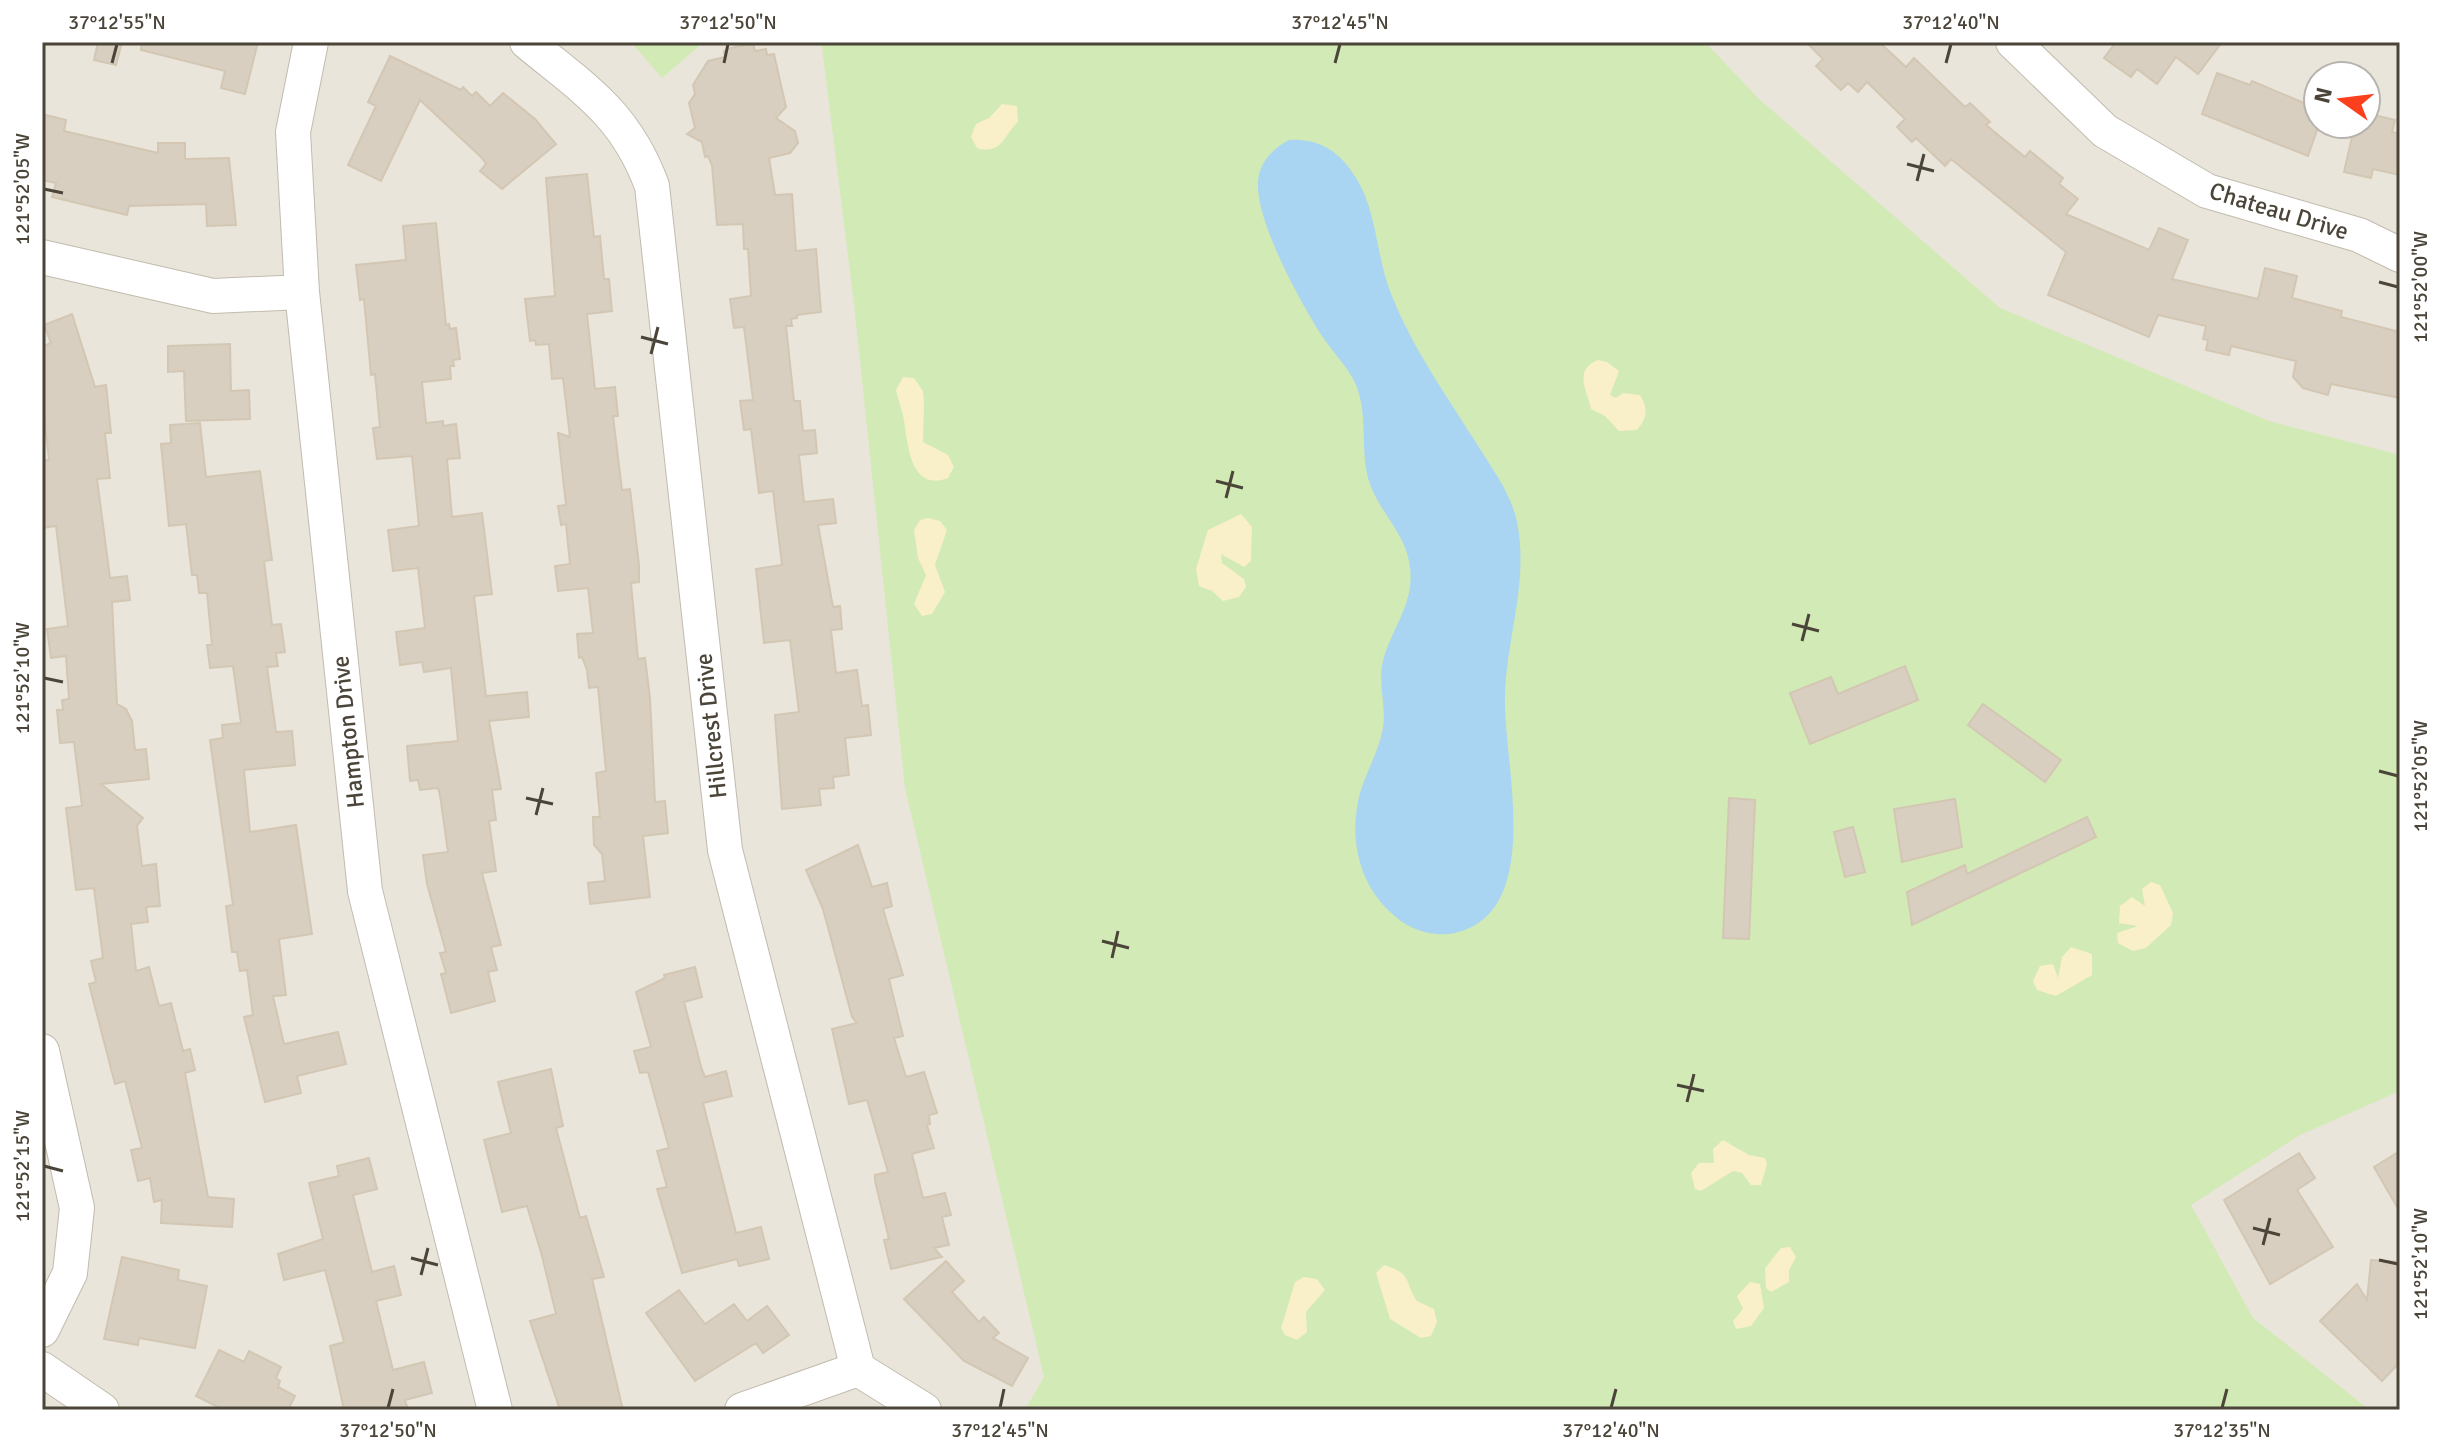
<svg xmlns="http://www.w3.org/2000/svg" width="2442" height="1452" font-family="Signika,sans-serif">
	<style>
		.residential { fill: #eae5da; fill-rule: evenodd }
		.green { fill: #d2eab5 }
		.sand { fill: #f9efc9 }
		.water { fill: #a9d4f2 }
		.building { fill: #d8cfc1; stroke: #d3c7b4; stroke-width: 2 }
		.lines { fill: none; stroke-linecap: round; stroke-linejoin: round }
		.minor-casing { stroke: #c2bbae; stroke-width: 36 }
		.minor { stroke: #fff; stroke-width: 34 }
		.ticks { fill: none; stroke: #4b4439; stroke-width: 3 }
		.labels { text-anchor: middle; stroke-width: 6; stroke-linejoin: round; paint-order: stroke }
		.street-label { font-size: 24px; fill: #4b4439; stroke: #fff }
		.neatline { fill: none; stroke: #4b4439; stroke-width: 3 }
		.ticks-label { font-size: 20px; text-anchor: middle; fill: #4b4439 }
	</style>
	<rect width="100%" height="100%" fill="#f6f3ec"/>
	<path class="residential" d="M42,42H2400V1410H42ZM2318,76H2366V124H2318Z"/>
	<path class="green" d="M631,42H704L662,78Z
		M816,42H1705L1760,100L2000,308L2269,421L2400,455V1091L2300,1135L2191,1205L2253,1318L2370,1410H1025L1044,1377L905,788L854,304L822,47Z"/>
	<path class="sand" d="M1002,104L1017,106L1018,122C1003,136 1002,155 977,148L971,137L976,124L989,118Z
		M1598,360L1607,362L1619,371L1610,395L1616,398L1623,393L1640,395C1648,409 1648,417 1637,430L1619,431L1605,416L1591,409C1588,391 1572,371 1598,360Z
		M903,377L914,378L923,391L924,402L923,442L948,455L954,467L948,478C908,493 908,439 903,415C901,407 898,399 896,390Z
		M1241,514L1252,527L1251,561L1244,567L1221,554L1222,563L1244,579L1246,587L1239,597L1223,601L1212,591L1199,586L1196,569L1208,530Z
		M928,518L940,521L947,530L935,565L945,592L932,614L922,616L914,604L926,575L918,558L914,530L920,520Z
		M2151,882L2160,885L2173,913L2171,925L2146,948L2133,951L2118,943L2117,933L2138,926L2119,923L2120,906L2132,897L2145,906L2142,889Z
		M2071,947L2092,954V975L2056,996L2037,990L2033,981L2040,966L2053,964L2058,978L2062,957Z
		M1723,1140L1749,1155L1765,1158L1767,1164L1761,1185H1751L1742,1173L1733,1171L1701,1191L1695,1189L1691,1173L1699,1163H1714L1713,1149Z
		M1790,1247L1796,1257L1789,1270V1282L1771,1292L1766,1288L1765,1268L1781,1248Z
		M1384,1265C1414,1275 1403,1280 1417,1301L1434,1309L1437,1322L1431,1336L1421,1338L1390,1319L1376,1273Z
		M1304,1277L1317,1279L1325,1290L1306,1312L1307,1332L1297,1340L1285,1335L1281,1328L1295,1282Z
		M1750,1282L1760,1284L1764,1308L1751,1326L1736,1329L1733,1321L1743,1309L1737,1296Z"/>
	<path class="water" d="M1289,140C1320,138 1340,152 1356,178C1377,211 1376,255 1390,291C1411,347 1449,399 1480,449C1495,473 1511,494 1517,522C1529,581 1507,636 1505,694C1502,758 1547,912 1455,933C1434,937 1412,931 1396,917C1359,887 1348,839 1360,793C1366,773 1377,754 1382,733C1388,709 1377,685 1383,661C1393,624 1419,599 1408,557C1402,531 1379,510 1370,484C1359,452 1369,417 1356,385C1348,366 1331,351 1320,333C1299,299 1256,222 1258,182C1259,163 1273,148 1289,140Z"/>
	<path class="building" d="M98,42H122L116,65L94,60Z
		M142,42H258L245,94L221,88L225,71L141,50Z
		M1806,42H1879L1906,67L1914,58L1965,107L1970,103L1990,122L1986,125L2025,157L2030,151L2063,178L2059,184L2078,199L2066,214L2149,250L2159,228L2188,240L2172,279L2258,299L2265,268L2297,276L2292,298L2342,311L2341,317L2400,332V398L2331,384L2328,395L2303,388L2293,377L2296,361L2231,346L2229,355L2206,350L2208,340L2203,339L2206,326L2158,315L2149,337L2048,295L2066,252L1951,159L1945,166L1916,138L1912,142L1897,127L1905,119L1867,82L1858,92L1848,83L1841,90L1816,66L1823,59Z
		M2116,42H2222L2198,74L2176,57L2157,84L2137,69L2131,77L2104,58Z
		M753,43L755,51L766,49L767,55L774,54L786,107L776,118L795,131L798,143L790,153L769,158L775,195L792,194L796,251L816,249L821,312L797,315V318L791,319L792,326H786L794,401H800L803,431L815,430L817,453L799,455L804,502L833,499L836,523L818,525L833,607L840,606L842,629L831,630L836,673L857,670L862,706L868,705L871,735L845,738L849,775L833,777L834,788L819,789L821,805L782,809L775,715L799,712L790,640L764,643L756,569L782,565L773,491L759,493L751,429L744,430L740,401L753,400L744,327L734,328L730,299L751,296L748,249H744L743,224L717,225L712,165L708,156L705,157L702,142L687,134L695,128L689,103L695,94L693,85L708,61L725,57L724,51L731,48Z
		M390,56L461,90L463,87L472,96L476,92L490,106L503,93L535,119L556,144L502,189L480,171L486,164L482,158L420,100L381,181L348,165L376,106L368,102Z
		M2217,73L2250,85L2252,81L2318,109V127L2308,156L2202,114Z
		M2366,113L2395,120L2392,132L2400,134V175L2373,169L2371,178L2344,172L2355,124H2366Z
		M42,114L66,120L64,131L158,153V143H185V159L229,158L236,225L207,226L206,204L129,206L127,215L52,197L56,183L42,180Z
		M587,174L594,237L600,236L604,279H609L612,311L587,314L595,389L615,387L618,416H613L622,490L630,489L639,565V582L631,583L638,659L645,658L650,698L655,802L665,801L668,833L643,836L650,897L590,904L588,883L605,881L602,854L594,845L593,817H600L596,773L606,771L598,687L589,688L587,670L582,657L579,658L577,634L593,633L588,588L558,591L555,566L570,564L566,524L561,525L558,506L566,505L558,433L570,437L563,378L552,379L549,344L536,345L535,340L530,341L525,299L555,296L546,178Z
		M436,223L446,325L449,324L450,329L456,328L460,359L453,360L454,366H450L451,379L422,382L426,423L443,421V426L456,424L460,458L447,459L452,517L482,513L492,594L474,596L486,696L527,692L529,717L489,721L501,789L492,790L496,820L489,821L496,871L482,873L501,945L491,947L497,970L488,972L495,1001L451,1013L441,974L446,973L440,953L446,952L427,884L423,855L448,852L440,795L438,788L420,790L418,780L410,781L407,746L458,741L451,668L424,672L422,662L400,665L396,632L425,628L418,568L393,571L388,530L419,526L412,456L377,459L373,428L380,427L375,374L371,375L364,299L360,300L356,265L406,260L403,226Z
		M72,314L95,387L106,385L111,433H105L110,478L97,479L110,578L127,576L130,600L112,602L117,704L126,709L132,721L135,750L146,749L149,779L101,784L143,818L137,826L142,866L156,864L160,906L146,907L148,922L131,924L136,971L149,967L159,1006L171,1003L183,1051L190,1049L195,1070L185,1073L208,1197L234,1199L232,1227L161,1223L162,1200L154,1202L150,1178L138,1181L131,1150L142,1148L125,1081L115,1084L89,984L96,982L91,961L103,958L94,888L76,890L66,808L82,806L74,742L60,743L57,710H63L62,700L69,699L66,656L51,658L47,629L68,626L56,526L42,528V460H49L42,397V347L51,343L44,325Z
		M230,344L231,391L249,390L250,419L186,421L184,371L168,372V346Z
		M200,423L206,477L260,471L272,560L264,561L272,625L281,624L285,652L276,653L278,666L267,667L276,732L292,731L295,765L244,770L250,832L296,825L312,934L279,939L286,995L273,996L284,1044L338,1032L346,1064L297,1076L301,1093L265,1102L244,1017L253,1015L247,970L240,971L237,952H232L226,906L233,905L210,740L223,738L222,725L241,723L233,666L210,668L207,645H212L207,593H199L197,575H192L186,524L169,526L161,444L171,443L170,425Z
		M1905,666L1918,700L1810,744L1790,693L1831,677L1838,694Z
		M1983,704L2061,760L2045,782L1968,725Z
		M1729,798L1755,800L1749,939L1723,938Z
		M1955,799L1962,847L1902,862L1894,809Z
		M2087,817L2096,837L1912,925L1907,892L1965,865L1967,874Z
		M1853,827L1865,872L1845,877L1834,832Z
		M858,845L872,887L887,883L892,906L883,909L903,975L889,979L903,1036L894,1038L906,1077L924,1072L937,1113L929,1115L930,1124L927,1125L934,1148L912,1154L923,1198L945,1193L951,1215L942,1217L949,1245L934,1248L942,1257L891,1269L884,1240L889,1239L875,1181V1175L888,1172L867,1100L849,1104L832,1029L857,1023L852,1017L823,909L806,870Z
		M695,967L702,997L684,1002L702,1070L705,1077L726,1071L732,1096L703,1103L736,1233L761,1227L769,1259L739,1266L737,1259L682,1273L657,1189L667,1187L657,1151L669,1148L648,1072L640,1073L634,1051L651,1047L636,992L665,978L664,975Z
		M551,1069L563,1126L556,1128L580,1218L586,1216L604,1277L592,1279L623,1410H560L530,1321L556,1314L542,1256L527,1206L502,1212L484,1140L511,1133L498,1082Z
		M2400,1151V1212L2374,1167Z
		M2299,1153L2315,1178L2297,1190L2333,1247L2270,1284L2224,1200Z
		M369,1158L377,1189L353,1195L372,1272L394,1266L401,1295L376,1301L393,1370L424,1362L432,1393L405,1400L408,1410H344L330,1346L344,1342L325,1270L284,1280L278,1254L323,1239L309,1183L339,1176L337,1166Z
		M122,1257L179,1270L178,1280L207,1286L195,1348L139,1338L138,1345L104,1339Z
		M2371,1260L2400,1262V1362L2382,1381L2320,1321L2357,1284L2367,1300Z
		M946,1261L964,1281L952,1292L979,1322L984,1317L999,1333L993,1338L1028,1358L1012,1386L964,1361L904,1299Z
		M679,1290L705,1324L734,1304L747,1321L767,1306L789,1335L763,1353L756,1343L695,1381L646,1313Z
		M219,1350L244,1362L249,1351L281,1367L276,1378L280,1381L278,1387L295,1396L288,1410H224L196,1396Z"/>
	<g class="lines">
		<defs>
			<path id="minor" d="M311,42L293,132L302,292L365,891L495,1410
				M527,42C584,89 625,113 652,186L725,850L858,1369L924,1410
				M2013,42L2105,131L2207,191L2359,235L2400,255
				M42,257L213,296L302,292
				M42,1051L77,1208L70,1273L42,1330
				M42,1369L102,1410
				M742,1410L858,1369"/>
		</defs>
		<use href="#minor" class="minor-casing"/>
		<use href="#minor" class="minor"/>
	</g>
	<path class="ticks" d="M112,63L117,44M724,63L728,44M1335,63L1340,44M1946,63L1951,44M1907,164L1934,171M1917,181L1924,154M44,189L63,193M2379,282L2398,287M641,337L668,344M651,354L658,327M1216,481L1243,488M1226,498L1233,471M1792,624L1819,631M1802,641L1809,614M44,678L63,682M2379,771L2398,776M526,798L553,804M536,815L543,788M1102,941L1129,948M1112,958L1118,931M1677,1085L1704,1091M1687,1102L1694,1074M44,1166L63,1171M2253,1228L2280,1235M2263,1245L2270,1218M411,1258L438,1265M2379,1260L2398,1264M421,1275L428,1248M388,1408L393,1389M1000,1408L1004,1389M1611,1408L1616,1389M2222,1408L2227,1389"/>
	<g class="labels">
		<g class="street-label">
			<text transform="translate(2279 211) rotate(17)" y="8">Chateau Drive</text>
			<text transform="translate(711 726) rotate(-96)" y="8">Hillcrest Drive</text>
			<text transform="translate(348 732) rotate(-96)" y="8">Hampton Drive</text>
		</g>
	</g>
	<rect width="2442" height="1452" fill="none" stroke="#ffffff" stroke-width="88"/>
	<g transform="translate(2342 100) rotate(284)"><circle r="38" fill="#ffffff" stroke="#b7b4b0" stroke-width="2"/>
	<path d="M0-6L14 30L0 20L-14 30Z" fill="#fc3f1d"/>
	<text y="-12" font-size="22" font-weight="bold" text-anchor="middle" fill="#4b4439">N</text>
	</g>
	<rect x="44" y="44" width="2354" height="1364" class="neatline"/>
	<g class="ticks-label">
		<text x="117" y="29">37°12'55"N</text>
		<text x="728" y="29">37°12'50"N</text>
		<text x="1340" y="29">37°12'45"N</text>
		<text x="1951" y="29">37°12'40"N</text>
		<text transform="translate(22 189) rotate(-90)" y="7">121°52'05"W</text>
		<text transform="translate(2420 287) rotate(-90)" y="7">121°52'00"W</text>
		<text transform="translate(22 678) rotate(-90)" y="7">121°52'10"W</text>
		<text transform="translate(2420 776) rotate(-90)" y="7">121°52'05"W</text>
		<text transform="translate(22 1166) rotate(-90)" y="7">121°52'15"W</text>
		<text transform="translate(2420 1264) rotate(-90)" y="7">121°52'10"W</text>
		<text x="388" y="1437">37°12'50"N</text>
		<text x="1000" y="1437">37°12'45"N</text>
		<text x="1611" y="1437">37°12'40"N</text>
		<text x="2222" y="1437">37°12'35"N</text>
	</g>
</svg>
